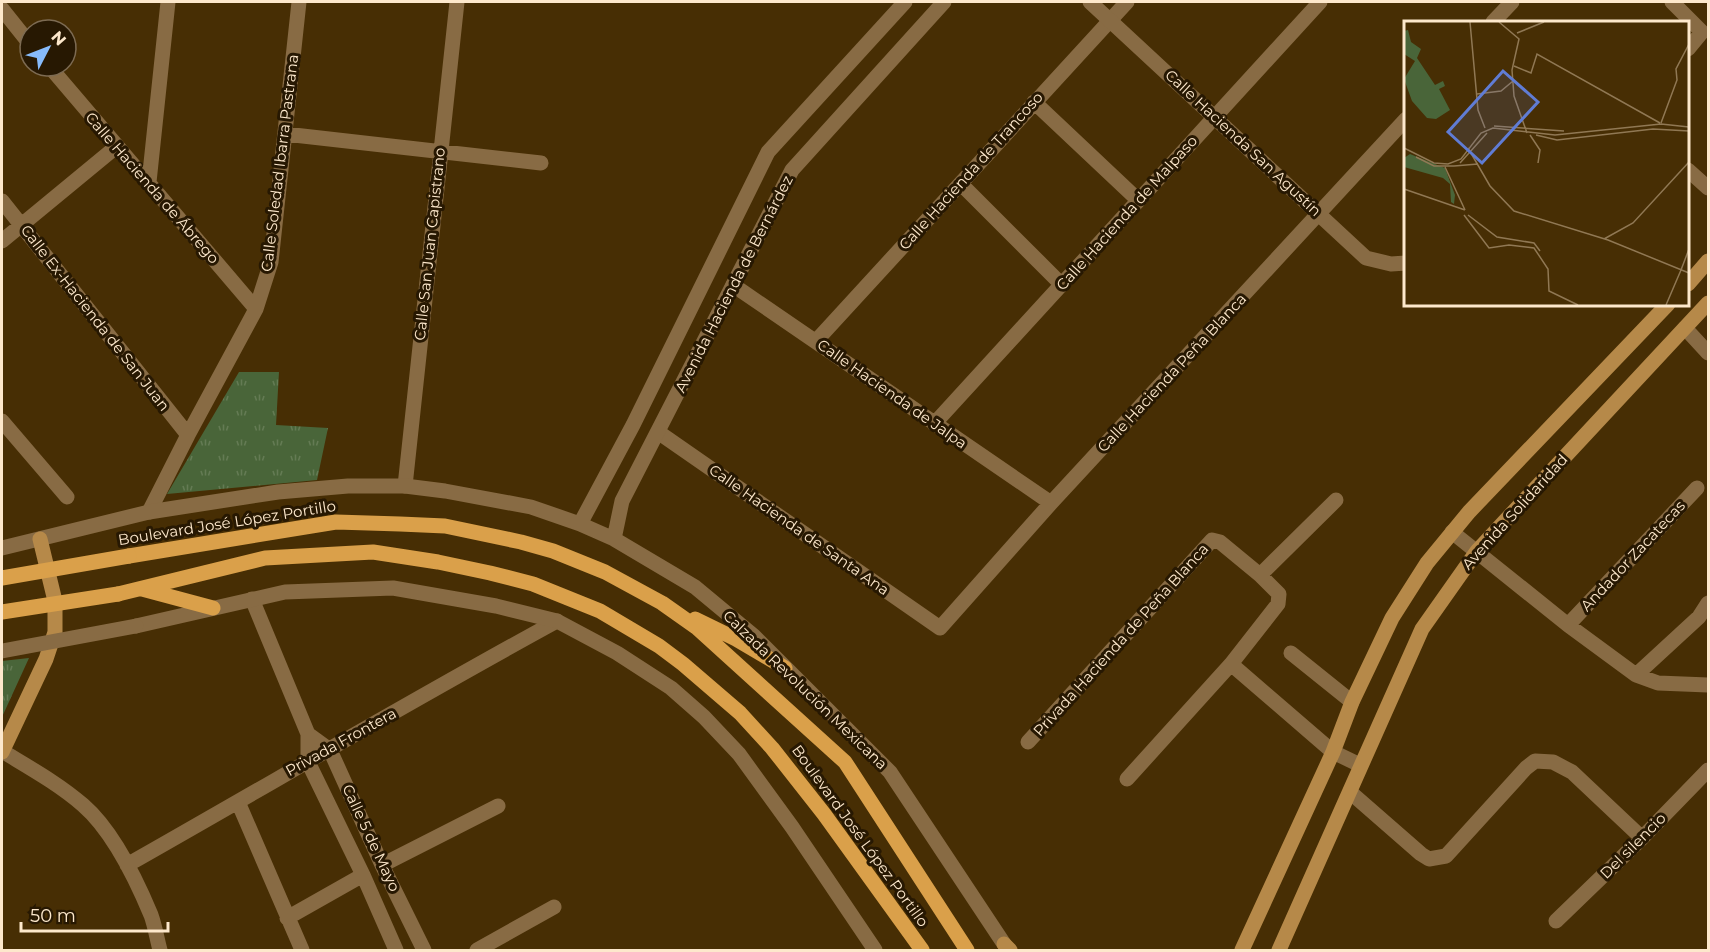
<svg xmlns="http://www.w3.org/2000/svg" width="1710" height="952" font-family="Montserrat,sans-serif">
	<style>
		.grass { fill: url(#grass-tufts) }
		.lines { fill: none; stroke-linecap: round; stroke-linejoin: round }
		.minor { stroke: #886b44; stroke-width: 15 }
		.tertiary { stroke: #886b44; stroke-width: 15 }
		.secondary { stroke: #b68949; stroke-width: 15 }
		.primary { stroke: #daa04a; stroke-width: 15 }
		.tertiary-bridge { stroke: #886b44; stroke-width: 15 }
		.primary-bridge { stroke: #daa04a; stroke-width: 15 }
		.labels { text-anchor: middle; stroke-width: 6; stroke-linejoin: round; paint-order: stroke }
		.street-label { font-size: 15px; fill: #fde8cc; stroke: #271802 }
		.inset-road { fill: none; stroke: #907854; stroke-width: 1.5 }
		.view { fill: #607cd4; fill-opacity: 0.15; stroke: #607cd4; stroke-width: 3 }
		.inset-edge { fill: none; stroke: #fde8cc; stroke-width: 3 }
	</style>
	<defs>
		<pattern id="grass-tufts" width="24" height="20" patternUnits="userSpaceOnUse" patternTransform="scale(1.5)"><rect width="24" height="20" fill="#496539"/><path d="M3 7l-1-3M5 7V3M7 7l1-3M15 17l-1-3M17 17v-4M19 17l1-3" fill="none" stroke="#647b54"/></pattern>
	</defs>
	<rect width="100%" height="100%" fill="#472e04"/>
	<path class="grass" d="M239,372H279L276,425L328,428L317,480L167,494Z
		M29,658L2,717V661Z"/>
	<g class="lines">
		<path class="minor" d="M1672,2L1702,32L1688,49
			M2,9L30,44
			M1493,22L1512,2
			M49,66L256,309
			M1034,102L1138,200
			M285,134L541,163
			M1688,170L1708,188
			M149,182L168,2
			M961,184L1062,285
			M2,201L188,435
			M2,241L116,147
			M733,285L1051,503
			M1685,328L1708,353
			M816,341L1127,2
			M2,421L67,497
			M934,424L1320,2
			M658,432L940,628L1051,503L1406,119
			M405,486L457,2
			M149,512L188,435L256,309L271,262L299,2
			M1452,532L1568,625L1636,675L1658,683L1708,685
			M1260,575L1336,500
			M252,599L308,734V762L363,875L396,950
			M1568,625L1697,488
			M1291,653L1352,702
			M1231,664L1333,752L1360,765
			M1636,675L1699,617L1708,603
			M308,734L330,750L382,865L424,950
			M1028,742L1212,540L1220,542L1260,575L1279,594L1278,604L1231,664L1127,779
			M2,751C30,768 59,784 83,805C113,831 136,879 151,915C155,926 157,939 160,950
			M1350,792L1421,854L1429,859L1446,856L1526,768L1535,761L1553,762L1572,772L1642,838
			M238,802L302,950
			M127,865C270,784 412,700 557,621
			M382,865L498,806
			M287,918L363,875
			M1556,921L1642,838L1708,770
			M477,950L554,907"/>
		<path class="tertiary" d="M1090,2L1366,258L1391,264L1406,263
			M580,524L633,425L768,152L905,2
			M614,539L622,501L792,170L944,2
			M2,548L149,512L278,492L348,486H405L445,491L531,507L580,524L614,539L695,587L754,636L890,772L1008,950
			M136,626L285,592L393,588L496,606L557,621L617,653L671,688L704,717L739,754L792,827L875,950"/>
		<path class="secondary" d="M1688,284L1708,261
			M2,752L46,659L55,632V601L40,539
			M1004,944L1010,950
			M1242,950L1333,752L1352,702L1392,618L1427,563L1469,512L1668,304
			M1279,950L1422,629L1477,551L1708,303"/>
		<path class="primary" d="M129,556L336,522L400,524L445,526L521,542L553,551L605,572L662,603L696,627L845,762L967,950
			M142,589L213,608
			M118,594L265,558L373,552L438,562L490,573L533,584L600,611L659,646L683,664L740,713L772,748L824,814L922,950
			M695,619L736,639L785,668"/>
		<path class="tertiary-bridge" d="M2,651L136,626"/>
		<path class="primary-bridge" d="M2,578L129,556
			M2,612L118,594"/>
	</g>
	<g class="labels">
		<g class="street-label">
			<text transform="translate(1243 143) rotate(43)" y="5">Calle Hacienda San Agustín</text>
			<text transform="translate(280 163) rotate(-83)" y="5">Calle Soledad Ibarra Pastrana</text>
			<text transform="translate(971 171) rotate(-48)" y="5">Calle Hacienda de Trancoso</text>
			<text transform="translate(152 188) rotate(49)" y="5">Calle Hacienda de Ábrego</text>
			<text transform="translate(1127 213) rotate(-48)" y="5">Calle Hacienda de Malpaso</text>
			<text transform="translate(430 244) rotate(-84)" y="5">Calle San Juan Capistrano</text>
			<text transform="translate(734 284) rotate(-63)" y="5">Avenida Hacienda de Bernárdez</text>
			<text transform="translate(95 318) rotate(52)" y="5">Calle Ex-Hacienda de San Juan</text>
			<text transform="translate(1172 373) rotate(-47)" y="5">Calle Hacienda Peña Blanca</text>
			<text transform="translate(892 394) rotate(35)" y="5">Calle Hacienda de Jalpa</text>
			<text transform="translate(1515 512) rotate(-48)" y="5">Avenida Solidaridad</text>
			<text transform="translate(227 523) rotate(-9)" y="5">Boulevard José López Portillo</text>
			<text transform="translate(799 530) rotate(35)" y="5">Calle Hacienda de Santa Ana</text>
			<text transform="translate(1633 556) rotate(-47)" y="5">Andador Zacatecas</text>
			<text transform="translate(1121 640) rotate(-48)" y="5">Privada Hacienda de Peña Blanca</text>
			<text transform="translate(805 690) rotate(44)" y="5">Calzada Revolución Mexicana</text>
			<text transform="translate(341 742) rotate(-29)" y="5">Privada Frontera</text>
			<text transform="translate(860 836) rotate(54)" y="5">Boulevard José López Portillo</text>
			<text transform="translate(371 838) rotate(65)" y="5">Calle 5 de Mayo</text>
			<text transform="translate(1633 846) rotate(-45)" y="5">Del silencio</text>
		</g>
	</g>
	<g transform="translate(1404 21)">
		<rect width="285" height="285" fill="#472e04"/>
		<path d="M4,9L7,21L17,28L13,37L31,64L39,60L41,65L35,68L46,89L32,98L23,97L8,80L0,58L11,40L0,33V10ZM6,133L41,147L51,174L50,183L47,181L46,163L39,157L0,146V137Z" fill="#496539"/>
		<path class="inset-road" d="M66,1L74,89L81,107M95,1L115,18L108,49L110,75L123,112M113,12L140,1M110,45L127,52L133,33L256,102M73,73L97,70L109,60M257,102L273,59L272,48L285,23M90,105L160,110M126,114L136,129L134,142M132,114L153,119L249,108L285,110M0,127L30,142L44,143L57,138L77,112L89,107L151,114L257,103L285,106M64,127L86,165L110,190L204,219L285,252M12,136L30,145H50M56,142L83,112M50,145L74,143M41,146L61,189M0,168L61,189M60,194L85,227L105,224L130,227L144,248L145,270L174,284M64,194L93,216L130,222L136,230M200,218L229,202L285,141M277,249L285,228M262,284L277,249"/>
		<path class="view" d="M99,50L134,81L78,142L44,111Z"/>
		<rect width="285" height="285" class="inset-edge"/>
	</g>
	<rect width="1710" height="952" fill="none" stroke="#fde8cc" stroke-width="6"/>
	<g transform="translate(48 48) rotate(48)"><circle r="28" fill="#271802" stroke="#7d6b53" stroke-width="1.5"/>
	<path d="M0-4.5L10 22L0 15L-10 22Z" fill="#87bbfb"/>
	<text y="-9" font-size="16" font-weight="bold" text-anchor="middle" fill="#fde8cc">N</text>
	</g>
	<path d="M21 922v9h147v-9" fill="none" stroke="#fde8cc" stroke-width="3"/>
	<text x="30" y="922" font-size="18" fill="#fde8cc" stroke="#271802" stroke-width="4.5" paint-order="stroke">50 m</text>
</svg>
